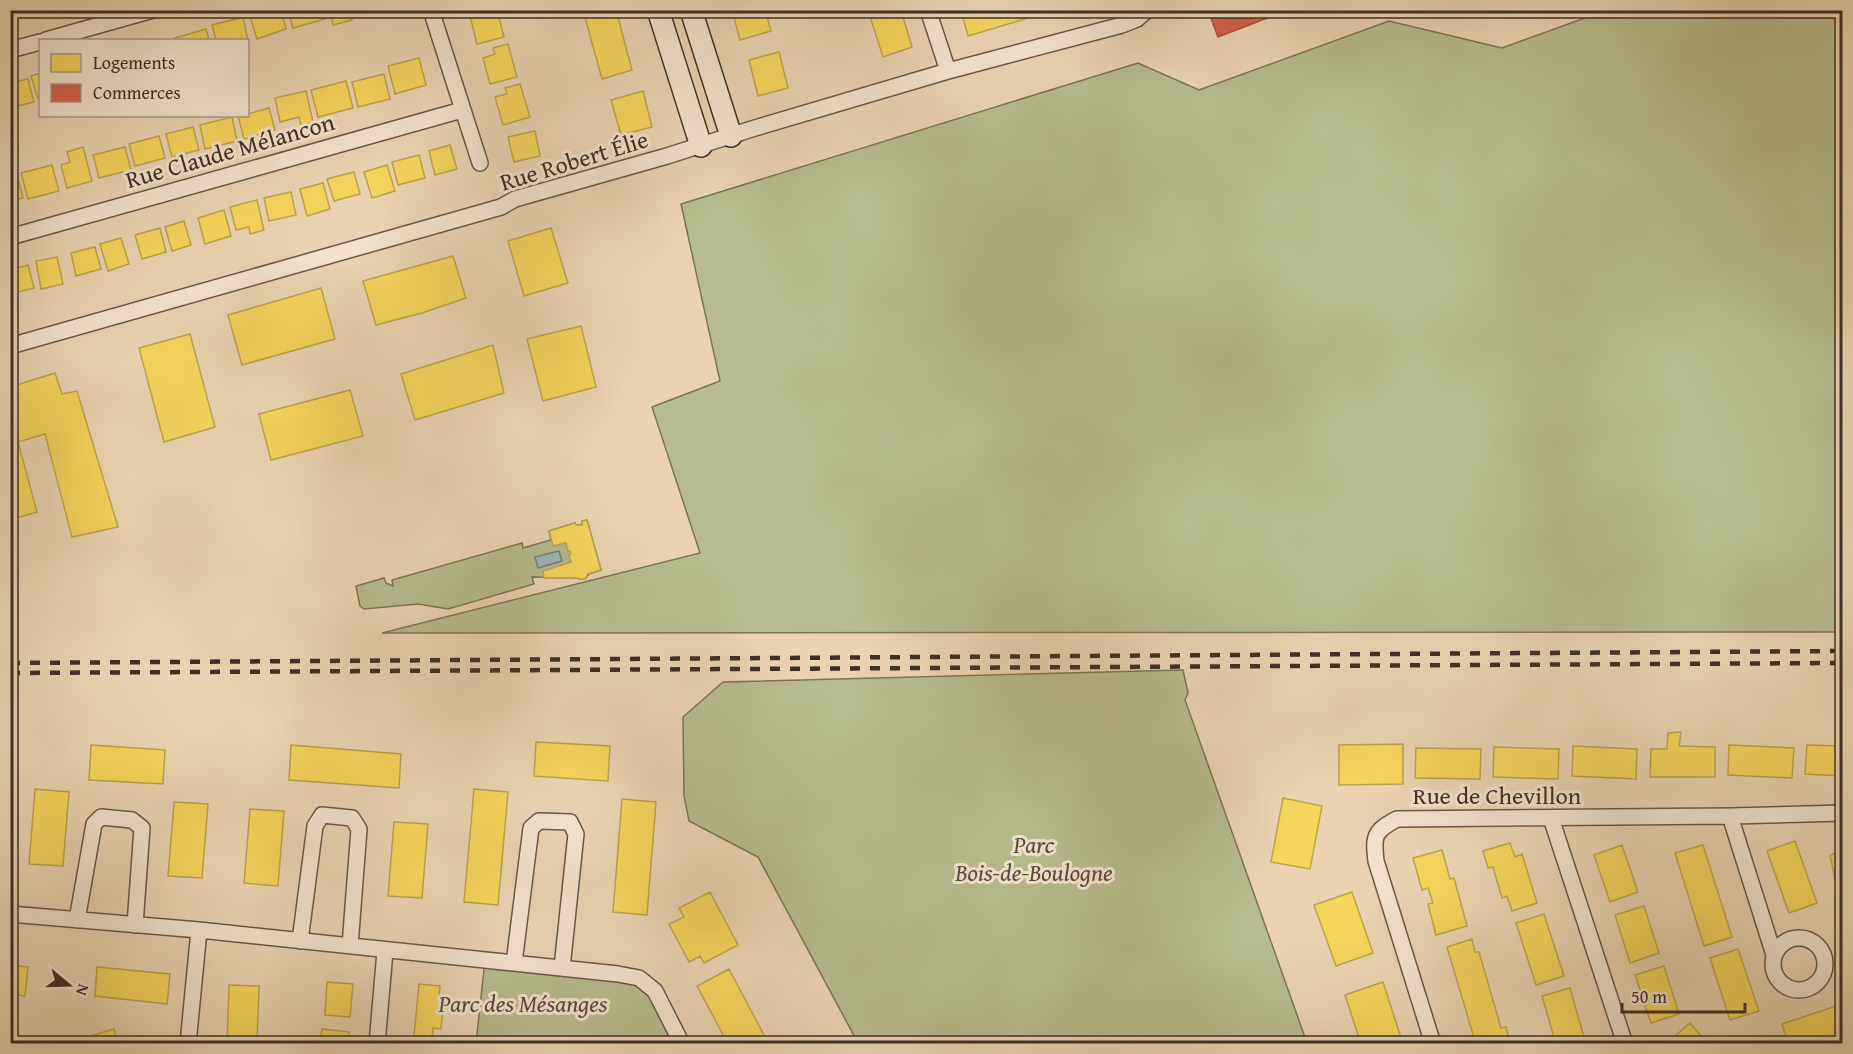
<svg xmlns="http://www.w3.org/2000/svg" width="1853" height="1054" font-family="'Gentium Book Plus',serif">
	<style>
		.green { fill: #b6bc8d; stroke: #7a7659; stroke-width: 1.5 }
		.water { fill: #9cb5b6; stroke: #767f7c; stroke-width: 1.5 }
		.homes { fill: #f6d55c; stroke: #bfa34c; stroke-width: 1.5 }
		.shops { fill: #d6604d; stroke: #a85141; stroke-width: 1.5 }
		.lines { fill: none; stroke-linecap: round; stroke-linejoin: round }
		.street-casing { stroke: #695848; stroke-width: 18 }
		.secondary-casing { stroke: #3e2f25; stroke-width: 24 }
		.street { stroke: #f2e2cc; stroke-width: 15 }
		.secondary { stroke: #f2e2cc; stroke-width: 21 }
		.rail { stroke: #3e2f25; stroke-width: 4.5; stroke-dasharray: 10 10; stroke-linecap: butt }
		.labels { text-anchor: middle; stroke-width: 6; stroke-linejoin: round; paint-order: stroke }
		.street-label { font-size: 24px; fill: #3e2f25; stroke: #f2e2cc }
		.park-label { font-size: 24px; font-style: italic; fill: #564b3a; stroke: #f2e2cc }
	</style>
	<rect width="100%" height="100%" fill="#ebd3b1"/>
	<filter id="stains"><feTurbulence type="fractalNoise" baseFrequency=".00333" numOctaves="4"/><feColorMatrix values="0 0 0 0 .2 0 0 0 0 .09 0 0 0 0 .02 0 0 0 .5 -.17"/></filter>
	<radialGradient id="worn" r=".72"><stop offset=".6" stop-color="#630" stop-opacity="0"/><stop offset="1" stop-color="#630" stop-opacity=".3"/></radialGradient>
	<path class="green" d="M1604,11H1842V632L382,633L700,553L652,407L720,381L681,204L1138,63L1199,90L1389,21L1502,48Z
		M587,520L601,570L589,574L585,579H579L578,578L532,577L534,584L448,609L418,604L364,609L360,606L356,586L384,578L386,583L393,586L392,580L522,543L523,548L551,540L549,531L575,523L576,525H582V521Z
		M1183,670L1188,693L1185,700L1307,1043H858L758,857L689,821L684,796L683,717L723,682Z
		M485,960L639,978L682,1044H476Z"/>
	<path class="water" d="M559,551L562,561L538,568L535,557Z"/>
	<path class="homes" d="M270,10H281L286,29L257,39L250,17Z
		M288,10H322L325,19L293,28Z
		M330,10H362L350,14L352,20L333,25Z
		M477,10H497L504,37L477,44L469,12Z
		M583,10H616L632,70L602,79Z
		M732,10H765L771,31L740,40Z
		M868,10H901L912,47L883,57Z
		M961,10H1037L1038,15L968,36Z
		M243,17L248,41L216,40L212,25Z
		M206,29L209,40H176L175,38Z
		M508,44L517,77L490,84L483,58L495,54L493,48Z
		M779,52L788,88L758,96L749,60Z
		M419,58L426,85L395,94L388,66Z
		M40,73V99H38L31,76Z
		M384,74L390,99L358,107L352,82Z
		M28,79L34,102L10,108V83Z
		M346,81L353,108L318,117L311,90Z
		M520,84L530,117L503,125L495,97L507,94L505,88Z
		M306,91L313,122L301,125L299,117L280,122L275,98Z
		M643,91L652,127L621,135L611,100Z
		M269,108L275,130L244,139L238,116H248V114Z
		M232,117L237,141L205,149L200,125Z
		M193,127L199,150L172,157L166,134Z
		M535,131L540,156L514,162L508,137Z
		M159,136L165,158L135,166L129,144Z
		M450,145L457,169L435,175L429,151Z
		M83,147L92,181L67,188L61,165L70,162L67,152Z
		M125,147L131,170L99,178L93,155Z
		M419,155L425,178L398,185L392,162Z
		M52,165L59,191L28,199L21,173Z
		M387,165L395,191L372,198L364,172Z
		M354,172L360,194L334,201L327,179Z
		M17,175L23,198L10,201V177Z
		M323,183L330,209L307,216L300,189Z
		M291,192L296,215L269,221L264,198Z
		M257,200L264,230L250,234L249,227L236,230L230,207Z
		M224,210L231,236L205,244L198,218Z
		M184,221L191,245L172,251L165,227Z
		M160,228L166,252L142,259L135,235Z
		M551,228L568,283L524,296L508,241Z
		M121,238L129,264L108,271L100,244Z
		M95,247L101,269L76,276L71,253Z
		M453,256L466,298L422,313L376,325L363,281Z
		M57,257L63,284L41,289L36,261Z
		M28,265L34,288L10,294V270Z
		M321,288L335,339L242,365L228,315Z
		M581,326L596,387L543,401L527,339Z
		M190,334L215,427L164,442L139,348Z
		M493,345L504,393L415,420L401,374Z
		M55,373L62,394L77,391L118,527L72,537L45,434L18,442L37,512L10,520V387Z
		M350,390L363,436L271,460L259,414Z
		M587,520L601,570L588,574L585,579H579L578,578H544L543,571L571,562L569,555L571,554L570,551H568L566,543L553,546L549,531L575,523L576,525H582V521Z
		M1681,732L1679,746L1715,747V777H1650L1651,749H1667L1668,733Z
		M536,742L610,746L608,781L534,776Z
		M1403,744V784L1339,785V745Z
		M91,745L165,750L163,784L89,780Z
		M291,745L401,754L399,788L289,780Z
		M1729,745L1794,748L1792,778L1728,775Z
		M1807,745L1842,746V776L1805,774Z
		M1573,746L1637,749L1636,779L1572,776Z
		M1494,747L1559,749L1558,779L1493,777Z
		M1416,748L1481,749L1480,779L1415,778Z
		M35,789L69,792L63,866L29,864Z
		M474,789L508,792L498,905L464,902Z
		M1283,798L1322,806L1310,869L1271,862Z
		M622,799L656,802L647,915L613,912Z
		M174,802L208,804L202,878L168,876Z
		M250,809L284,811L278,886L244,883Z
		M394,822L428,824L422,898L388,896Z
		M1795,841L1817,903L1789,913L1767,851Z
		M1510,843L1515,857L1522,854L1537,903L1512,911L1507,896L1502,898L1493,867L1488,868L1483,851Z
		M1622,845L1638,892L1610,902L1594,855Z
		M1703,845L1732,937L1704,946L1675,853Z
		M1442,850L1450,879L1454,878L1467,926L1436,935L1428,904L1433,903L1428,888L1422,890L1413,858Z
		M1842,852V883L1836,884L1830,855Z
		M710,892L738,945L704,963L700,956L689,962L669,924L684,917L679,908Z
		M1352,892L1373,953L1336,966L1314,905Z
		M1644,906L1659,953L1630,963L1615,915Z
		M1544,914L1564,976L1536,985L1516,923Z
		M1472,939L1475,952H1479L1501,1028L1506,1027L1510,1044H1479L1477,1037L1474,1038L1447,947Z
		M1738,949L1759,1011L1730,1020L1710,958Z
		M10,965L28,967L25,996L10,994Z
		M1664,966L1679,1014L1651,1023L1635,975Z
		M97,967L170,974L167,1004L95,996Z
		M729,969L765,1037L753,1044H728L697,986Z
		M327,982L353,984L350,1017L325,1015Z
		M1383,982L1403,1044H1361L1345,995Z
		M419,984L440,986L439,996L444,997L441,1029L433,1028L432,1038L414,1036Z
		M229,985L259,986L257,1044H227Z
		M1570,988L1586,1044H1556L1542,996Z
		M1842,1004V1036L1819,1044H1788L1782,1024Z
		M1690,1023L1708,1044H1668L1667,1043Z
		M114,1029L118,1044H78L77,1040Z
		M322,1029L349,1032L347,1044H320Z"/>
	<path class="shops" d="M1208,10H1288L1218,37Z"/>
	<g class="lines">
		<defs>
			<path id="street" d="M431,10L480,163
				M928,10L948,71
				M46,40L153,10
				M10,50L40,42
				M10,237L462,110
				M10,346L501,207L515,199L667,156L755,128L948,71L1122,25L1137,19L1147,10
				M1730,816L1774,955
				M1551,818L1625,1044
				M10,914L199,930L618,974L639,978L655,991L682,1044
				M77,920L94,824L101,817L132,820L142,828L135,925
				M1773 964a26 26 0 1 1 52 0a26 26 0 1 1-52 0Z
				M300,941L315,826L322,815L352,818L359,829L350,946
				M514,963L531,828L539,821L570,822L576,834L562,968
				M188,1044L199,930
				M377,1044L385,951
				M1433,1044L1376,861C1373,836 1374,831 1397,819L1730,816L1842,813"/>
			<path id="secondary" d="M658,10L701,146
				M691,10L731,136"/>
		</defs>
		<use href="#street" class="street-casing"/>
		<use href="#secondary" class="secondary-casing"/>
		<use href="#street" class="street"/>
		<use href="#secondary" class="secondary"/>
		<path class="rail" d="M10,663L1842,651
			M10,673L1842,663"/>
	</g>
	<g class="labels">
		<g class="street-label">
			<text transform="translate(230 151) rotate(-16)" y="8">Rue Claude Mélancon</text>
			<text transform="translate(574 161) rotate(-17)" y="8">Rue Robert Élie</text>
			<text x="1497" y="804">Rue de Chevillon</text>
		</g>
		<g class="park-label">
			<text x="1034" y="853">Parc<tspan x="1034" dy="28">Bois-de-Boulogne</tspan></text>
			<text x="523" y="1012">Parc des Mésanges</text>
		</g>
	</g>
	<rect width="1853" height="1054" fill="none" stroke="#ebd3b1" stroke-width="36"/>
	<rect x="12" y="12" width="1829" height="1030" fill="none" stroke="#3e2f25" stroke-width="3"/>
	<rect x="18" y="18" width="1817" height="1018" fill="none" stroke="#3e2f25" stroke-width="1.5"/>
	<rect x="39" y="39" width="210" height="78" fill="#f2e2cc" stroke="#aa9a89" stroke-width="1.5"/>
	<rect x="51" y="54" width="30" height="18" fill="#f6d55c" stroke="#aa9a89" stroke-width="1.5"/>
	<text x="93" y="69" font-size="18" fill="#3e2f25">Logements</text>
	<rect x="51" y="84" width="30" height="18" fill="#d6604d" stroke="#aa9a89" stroke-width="1.5"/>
	<text x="93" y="99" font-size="18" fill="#3e2f25">Commerces</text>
	<g transform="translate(69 985) rotate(109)" stroke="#f2e2cc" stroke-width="4.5" paint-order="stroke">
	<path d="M0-4.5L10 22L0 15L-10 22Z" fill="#3e2f25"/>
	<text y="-9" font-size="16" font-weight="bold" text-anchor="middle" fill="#3e2f25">N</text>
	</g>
	<path d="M1622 1003v9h123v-9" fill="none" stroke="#3e2f25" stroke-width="3"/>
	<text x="1631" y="1003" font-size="18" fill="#3e2f25" stroke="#f2e2cc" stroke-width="4.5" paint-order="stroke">50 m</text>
	<rect width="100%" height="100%" filter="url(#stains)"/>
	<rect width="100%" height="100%" fill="url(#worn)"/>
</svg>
